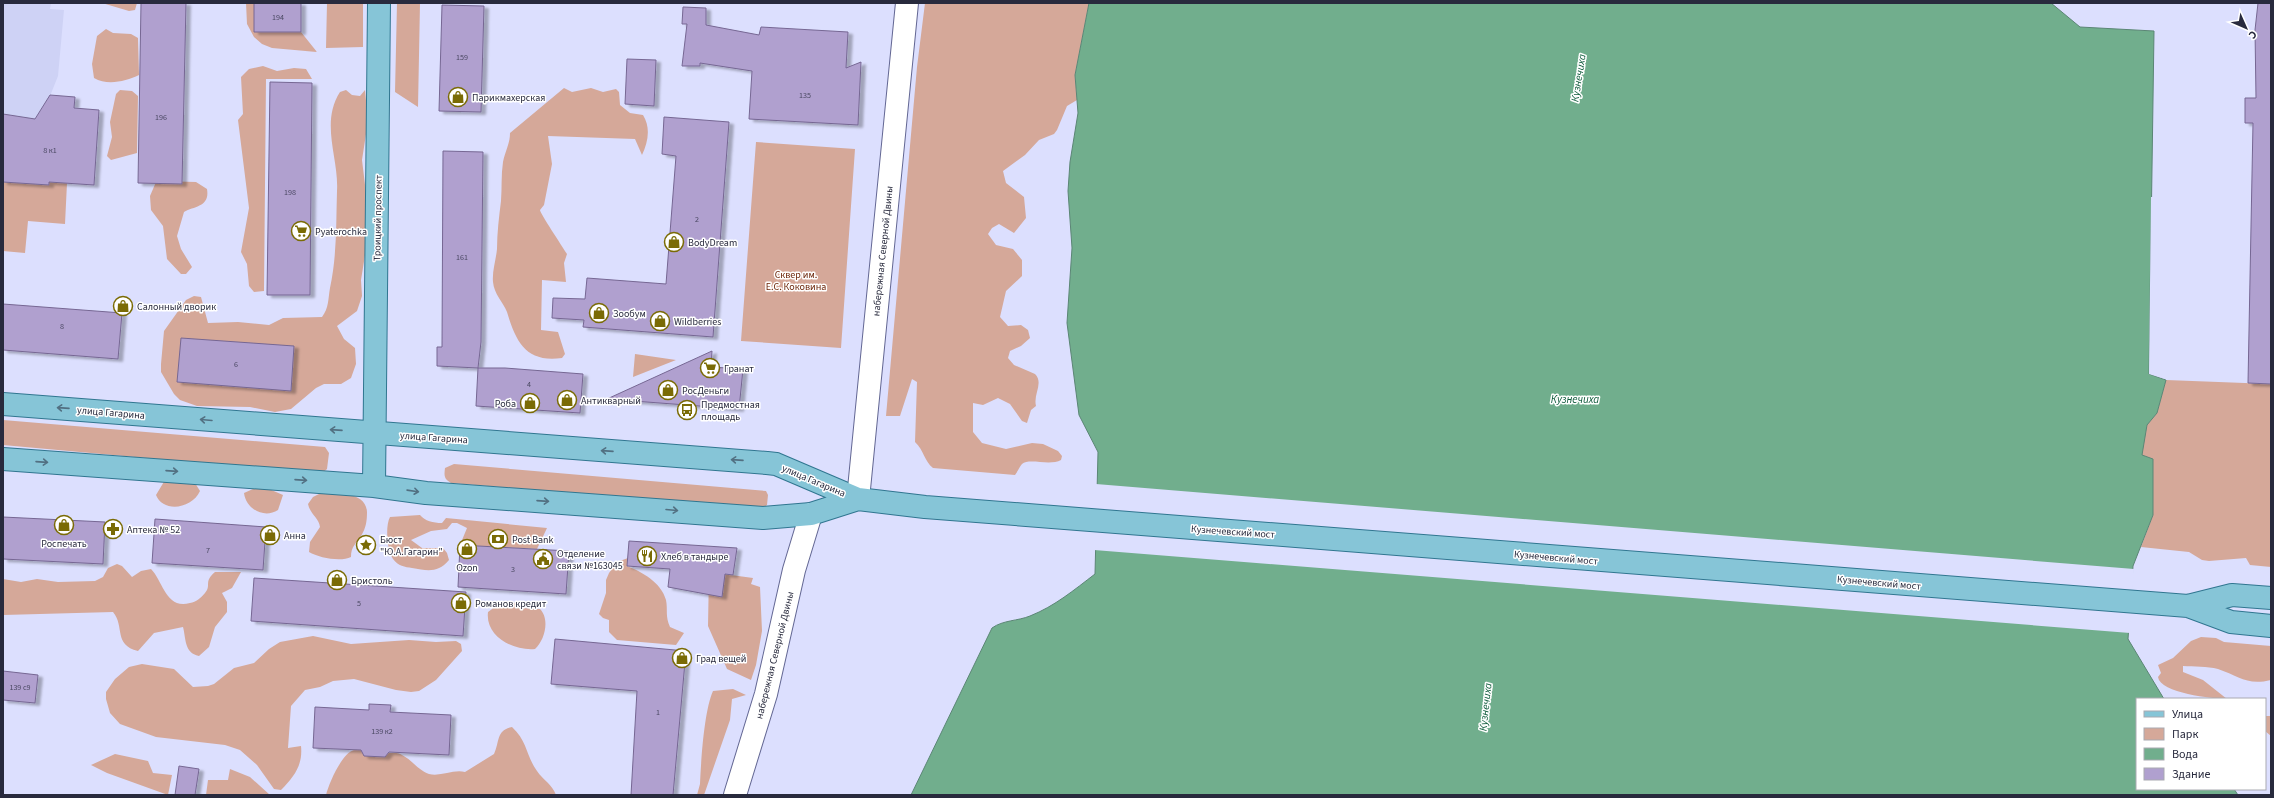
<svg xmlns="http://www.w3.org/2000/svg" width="2274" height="798" font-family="'Source Sans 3',sans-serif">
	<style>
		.built { fill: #ced2f5 }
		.green { fill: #d5a899 }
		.water { fill: #71ae8d; stroke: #5b8675 }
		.pier { fill: #dcdffe }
		.building { fill: #b0a0cf; stroke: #766793; filter: url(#shadow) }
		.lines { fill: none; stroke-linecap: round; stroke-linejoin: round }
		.minor-casing { stroke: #636793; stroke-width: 24 }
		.major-casing { stroke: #307690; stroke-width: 24 }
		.minor { stroke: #fff; stroke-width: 22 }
		.major { stroke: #86c5d7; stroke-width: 22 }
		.oneway { stroke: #527082 }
		.labels { text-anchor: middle; stroke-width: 3; stroke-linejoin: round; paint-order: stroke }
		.number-label { font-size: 8px; fill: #4a4862 }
		.poi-label { font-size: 10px; fill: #282a3d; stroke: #fff; text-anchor: start }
		.street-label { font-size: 10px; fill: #282a3d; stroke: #fff }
		.park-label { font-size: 10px; fill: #671e00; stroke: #fff }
		.water-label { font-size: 11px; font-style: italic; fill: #0f5b3b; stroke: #fff }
	</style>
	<defs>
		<filter id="shadow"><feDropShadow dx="4.5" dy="2.5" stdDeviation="1" flood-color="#0004"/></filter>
	</defs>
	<rect width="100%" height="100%" fill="#dcdffe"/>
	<path class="built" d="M3,3H51L50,9L64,10L58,76L50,96L35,119L3,114Z"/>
	<path class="green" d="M102,3H137L135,10L129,11Z
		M246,3H258L254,32H301L317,52L272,48L262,44L254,37L247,24Z
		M327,3H363V47L326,48Z
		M397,3H420L418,107L395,92Z
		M925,3H1089L1075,75L1077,100L1067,106L1057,130L1054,134L1039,140L1025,155L1003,171L1006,183L1024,197L1026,218L1014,233L999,224L992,228L988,234L996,245L1013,249L1022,260V276L1006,291L1000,317L1008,326L1021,325L1028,330L1030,338L1021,346L1010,351L1008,358L1014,365L1035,374C1044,383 1033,394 1036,406L1031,410L1027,423L1022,421L1010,404L998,398L983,405L973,403V432L982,443L1006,449L1032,443L1043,444L1058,451L1062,456L1061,460C1050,466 1029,458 1022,464C1020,466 1018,471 1015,475L933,468C924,461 924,450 915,442L917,382L912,379L900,416H886L917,67Z
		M106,29L113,33L131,34L138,38L139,75C126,81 108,86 94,78L92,64L97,36Z
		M263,66L277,71L294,68L306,69L312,79H266L264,291L254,292L249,286L247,264L241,252L249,208L238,120L243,114L241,77L249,69Z
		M564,88L572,92L591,88L603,92L616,89L619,92L620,105L630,113L643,115C651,128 648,142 642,155L635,139L548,136L552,164L544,205L540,210C540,213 562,246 567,254L564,263L566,282L542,280L541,330L558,332L565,354L562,358C526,363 516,342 507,312C503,302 494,294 493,282C492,271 496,260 497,249C497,233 499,217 501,201C502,188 501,175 503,162C505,151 510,144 510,133Z
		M120,90L132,91L138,96L137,153L111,160L107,156L112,137L110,122L116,94Z
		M346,90L352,95L360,96L365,90L368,121L362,160L367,201L366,249L361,280L362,296L357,311L337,326L344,339L355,348L356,364L351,378L341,384H324L316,388L291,409L275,412L250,407L197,406L180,400L174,394L161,372V364L164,331L186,300L194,296L201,297L208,323L238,322L269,325L283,318L322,317C329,308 328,299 330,288C337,256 336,223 337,191C339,158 320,123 340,92Z
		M756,142L855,149L841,348L741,341Z
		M161,181L196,182L207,189C210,207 195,206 184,212L177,236L181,249L192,267L186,274H181L167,259L163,226L151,210L150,196L156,182Z
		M3,182L49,185V182L67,183L65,224L28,221L25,253L3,251Z
		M635,354L676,360L633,377Z
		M2166,380L2271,384V567L2250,565L2246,558L2209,561L2202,560L2189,552L2141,547L2153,515V459L2141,455L2147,425L2157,413Z
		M3,420L325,447L329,453L327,469L321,474L3,445Z
		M454,464L766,491L768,495L767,505L763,508L451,483C444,479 444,476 445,468Z
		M165,480L195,483L200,491C192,509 163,513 156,495Z
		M253,489H269L283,495L278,510C264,519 246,509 244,493Z
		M321,493C337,494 366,491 367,512C367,521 366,528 361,536C356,544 351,546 351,557C341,562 319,558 309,552L310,542L320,527C319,518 310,514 308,504L313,497Z
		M420,515C425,521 433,523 442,523L446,518L547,528L537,549L460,545L467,528L457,523H452L447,529L431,531L411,540L422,548H443L447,553L449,560C438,573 428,571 412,568C405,567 398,566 393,559C387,550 385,526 390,517Z
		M628,558L627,566C642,572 661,582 666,600C668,610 665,616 670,627L684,633L676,645L617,640L609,632V620L603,618L599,614L606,593V580L609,573L617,562Z
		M117,564L122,566L132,577L141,571L151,569C163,581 166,610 190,603C196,602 201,598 205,593C212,585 203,582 215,572H241L232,588L222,593L227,602V612L215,627L209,647L199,656C184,653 186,638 183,627L154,633L138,651C113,645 125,626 113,612L3,615V579L21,582L37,579L58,582L95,581L103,577L108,568Z
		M709,572L753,578L751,584L760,587L762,631L756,665L751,680L727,669L708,626Z
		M503,601H512L522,608L540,609C550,619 545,640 535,649C514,651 485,637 488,612Z
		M313,636L351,644L409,640L436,642L456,641L461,644L462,651L436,680L419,691L411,692L396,690L354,679L333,681L320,687L305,690L291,706L288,748L301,746C303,765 294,777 281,790L274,789L257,765L240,750L225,745L156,737L120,724L110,713L106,699V692L115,679L129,667L142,664L174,669L193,687L208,686L214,684L234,668L254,663L269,649L280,642Z
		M2201,637L2216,638L2224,642L2271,646V680C2247,686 2239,676 2218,669C2207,666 2194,667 2183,666V672L2203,680L2227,699C2213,699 2160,693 2158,677L2161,673L2158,665L2173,658L2191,641Z
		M733,689L746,695L732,699L730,720L704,795H697L700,784C701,761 704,711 713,691Z
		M2265,716H2271V736L2265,731Z
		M512,727C528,742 526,756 537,771C543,780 552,784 556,795H326C329,783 342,753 354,750C362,747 372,752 381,753C388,754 395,751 402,755C412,760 418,770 429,774C441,777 453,769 465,772L494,754C500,741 496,730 512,727Z
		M115,754L148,761L153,773L172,775L168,795L107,773L91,765Z
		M230,769L250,777L270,795H206L208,780H228Z"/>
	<path class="water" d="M1089,3H2051L2080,27L2154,31L2149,374L2166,380L2157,413L2147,425L2142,455L2153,459V515L2133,566L2128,639L2164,699H2137V789H2234L2238,795H911L992,628C1003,620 1018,621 1030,616C1055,606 1074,590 1095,574L1098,452L1079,415L1067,323L1072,248L1068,191L1070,162L1078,113L1075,75Z"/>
	<path class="pier" d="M2151,197H2153L2151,373L2168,380L2149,374Z
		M1096,484L2134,569L2130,633L1094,550Z"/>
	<path class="building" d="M141,3H186L182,184L138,183Z
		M254,3H301V32H254Z
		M2258,3H2271V384L2248,383L2253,123H2245V98H2256L2255,30Z
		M442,5L484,6L481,112L439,111Z
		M683,7L706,8V25L759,35L761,27L848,32L846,68L861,62L858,125L749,119L752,71L700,63V66H682L687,24H682Z
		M627,59L656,60L654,106L625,104Z
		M270,82L312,83L310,295H267Z
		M50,95L75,97L74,108L99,110L94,185L49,182V185L3,182V114L35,119Z
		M664,117L729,122L713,337L583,327L584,320L552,318L553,298L585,299L587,278L666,284L676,156L662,154Z
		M443,151L483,152L481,342L478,368L437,366V347H442Z
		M3,304L122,313L118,359L3,350Z
		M181,338L294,346L291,391L177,382Z
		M712,351L711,367L743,369L739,409L607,399Z
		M478,368H505L583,374L580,413L476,406Z
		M3,517L105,522L103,564L3,559Z
		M155,519L266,527L263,570L152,563Z
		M629,541L737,548L733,575L725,574L722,597L668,587L670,569L627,566Z
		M460,545L569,551L566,594L458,587Z
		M254,578L466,592L463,636L251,621Z
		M555,639L686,651L673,795H631L637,691L551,684Z
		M3,671L38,675L35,703L3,700Z
		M369,704L391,705L390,712L451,715L449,755L389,752L385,757L364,756L361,750L313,748L315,707L369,710Z
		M179,766L199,769L195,795H175Z"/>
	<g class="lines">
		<defs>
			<path id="minor" d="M858,499L907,3
				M735,795L766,694L794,570L811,514"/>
			<path id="major" d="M3,404L767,463L776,464L858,499L925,507L2188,606L2231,622L2271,626
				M3,459L374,486L426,493L763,518L811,514L858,499
				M374,486L379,3
				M2188,606L2232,595L2271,598"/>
		</defs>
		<use href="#minor" class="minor-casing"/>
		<use href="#major" class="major-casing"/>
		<use href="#minor" class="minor"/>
		<use href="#major" class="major"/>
	</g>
	<defs><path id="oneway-shaft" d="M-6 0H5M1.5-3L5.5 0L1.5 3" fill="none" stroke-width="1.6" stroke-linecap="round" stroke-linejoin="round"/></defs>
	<g class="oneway">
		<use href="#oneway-shaft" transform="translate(63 408) rotate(-176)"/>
		<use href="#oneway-shaft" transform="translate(206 420) rotate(-175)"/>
		<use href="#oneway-shaft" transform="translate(336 430) rotate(-176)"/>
		<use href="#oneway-shaft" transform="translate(607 451) rotate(-176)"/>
		<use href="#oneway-shaft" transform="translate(737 460) rotate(-176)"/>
		<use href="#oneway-shaft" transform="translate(42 462) rotate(4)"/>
		<use href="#oneway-shaft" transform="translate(172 471) rotate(4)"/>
		<use href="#oneway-shaft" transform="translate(301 480) rotate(4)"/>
		<use href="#oneway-shaft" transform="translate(413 491) rotate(8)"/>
		<use href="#oneway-shaft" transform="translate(543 501) rotate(4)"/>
		<use href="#oneway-shaft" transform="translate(672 510) rotate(5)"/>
	</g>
	<defs>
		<symbol id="shop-ring" viewBox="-11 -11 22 22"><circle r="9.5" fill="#fff" stroke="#7a6b05" stroke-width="1.5"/><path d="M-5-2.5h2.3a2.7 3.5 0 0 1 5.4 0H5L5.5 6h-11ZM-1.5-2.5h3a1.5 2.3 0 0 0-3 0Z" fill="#7a6b05"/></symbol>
		<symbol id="supermarket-ring" viewBox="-11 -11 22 22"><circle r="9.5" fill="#fff" stroke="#7a6b05" stroke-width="1.5"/><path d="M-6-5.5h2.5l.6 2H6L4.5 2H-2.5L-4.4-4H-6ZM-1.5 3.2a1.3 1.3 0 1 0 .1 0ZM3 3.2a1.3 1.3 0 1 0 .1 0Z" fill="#7a6b05"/></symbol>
		<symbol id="bus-ring" viewBox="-11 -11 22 22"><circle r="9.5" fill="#fff" stroke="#7a6b05" stroke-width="1.5"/><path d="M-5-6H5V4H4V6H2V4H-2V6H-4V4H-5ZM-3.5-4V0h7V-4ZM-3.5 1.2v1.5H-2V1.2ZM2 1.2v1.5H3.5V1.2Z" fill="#7a6b05"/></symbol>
		<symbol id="pharmacy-ring" viewBox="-11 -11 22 22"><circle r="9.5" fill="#fff" stroke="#7a6b05" stroke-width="1.5"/><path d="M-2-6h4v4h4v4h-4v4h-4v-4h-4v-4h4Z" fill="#7a6b05"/></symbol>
		<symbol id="bank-ring" viewBox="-11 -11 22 22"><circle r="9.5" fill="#fff" stroke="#7a6b05" stroke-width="1.5"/><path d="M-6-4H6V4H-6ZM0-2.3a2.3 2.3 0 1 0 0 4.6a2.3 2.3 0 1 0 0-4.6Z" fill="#7a6b05"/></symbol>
		<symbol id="sight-ring" viewBox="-11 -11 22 22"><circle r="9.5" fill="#fff" stroke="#7a6b05" stroke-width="1.5"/><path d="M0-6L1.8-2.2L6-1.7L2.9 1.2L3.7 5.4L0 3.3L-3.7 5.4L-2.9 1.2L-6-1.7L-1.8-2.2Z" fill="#7a6b05"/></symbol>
		<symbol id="restaurant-ring" viewBox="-11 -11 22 22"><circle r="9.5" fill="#fff" stroke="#7a6b05" stroke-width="1.5"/><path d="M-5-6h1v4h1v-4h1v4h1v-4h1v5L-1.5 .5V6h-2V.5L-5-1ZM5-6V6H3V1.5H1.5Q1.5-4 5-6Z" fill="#7a6b05"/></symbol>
		<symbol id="civic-ring" viewBox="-11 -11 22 22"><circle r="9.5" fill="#fff" stroke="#7a6b05" stroke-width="1.5"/><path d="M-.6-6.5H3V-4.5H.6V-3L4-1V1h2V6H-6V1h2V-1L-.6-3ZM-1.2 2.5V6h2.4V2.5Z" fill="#7a6b05"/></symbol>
	</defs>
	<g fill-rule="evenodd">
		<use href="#shop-ring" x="447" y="86" width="22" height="22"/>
		<use href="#supermarket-ring" x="290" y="220" width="22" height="22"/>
		<use href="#shop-ring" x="663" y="231" width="22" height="22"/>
		<use href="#shop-ring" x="112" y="295" width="22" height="22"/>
		<use href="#shop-ring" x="588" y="302" width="22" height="22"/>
		<use href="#shop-ring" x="649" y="310" width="22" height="22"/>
		<use href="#supermarket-ring" x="699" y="357" width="22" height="22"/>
		<use href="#shop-ring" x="657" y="379" width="22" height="22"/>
		<use href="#shop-ring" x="556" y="389" width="22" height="22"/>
		<use href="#shop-ring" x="519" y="392" width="22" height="22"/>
		<use href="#bus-ring" x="676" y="399" width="22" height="22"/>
		<use href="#shop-ring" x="53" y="514" width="22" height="22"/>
		<use href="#pharmacy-ring" x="102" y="518" width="22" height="22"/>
		<use href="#shop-ring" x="259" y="524" width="22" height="22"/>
		<use href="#bank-ring" x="487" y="528" width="22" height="22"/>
		<use href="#sight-ring" x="355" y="534" width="22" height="22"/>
		<use href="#shop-ring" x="456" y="538" width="22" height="22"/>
		<use href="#restaurant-ring" x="636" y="545" width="22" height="22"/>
		<use href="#civic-ring" x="532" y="548" width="22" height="22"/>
		<use href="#shop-ring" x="326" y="569" width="22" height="22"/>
		<use href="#shop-ring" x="450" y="592" width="22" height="22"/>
		<use href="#shop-ring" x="671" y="647" width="22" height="22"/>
	</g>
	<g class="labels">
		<g class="number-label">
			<text x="278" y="20">194</text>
			<text x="462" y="60">159</text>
			<text x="805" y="98">135</text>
			<text x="161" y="120">196</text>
			<text x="50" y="153">8 к1</text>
			<text x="290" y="195">198</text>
			<text x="697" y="222">2</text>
			<text x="462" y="260">161</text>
			<text x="62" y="329">8</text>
			<text x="236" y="367">6</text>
			<text x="529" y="387">4</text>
			<text x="208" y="553">7</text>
			<text x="513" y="572">3</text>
			<text x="359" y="606">5</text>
			<text x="20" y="690">139 с9</text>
			<text x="658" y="715">1</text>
			<text x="382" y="734">139 к2</text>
		</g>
		<g class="poi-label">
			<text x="472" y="101">Парикмахерская</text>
			<text x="315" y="235">Pyaterochka</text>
			<text x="688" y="246">BodyDream</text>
			<text x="137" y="310">Салонный дворик</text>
			<text x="613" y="317">Зообум</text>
			<text x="674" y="325">Wildberries</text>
			<text x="724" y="372">Гранат</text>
			<text x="682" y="394">РосДеньги</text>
			<text x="581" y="404">Антикварный</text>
			<text x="516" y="407" text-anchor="end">Роба</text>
			<text x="701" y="408">Предмостная<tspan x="701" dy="12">площадь</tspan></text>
			<text x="127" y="533">Аптека № 52</text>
			<text x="284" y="539">Анна</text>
			<text x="380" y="543">Бюст<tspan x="380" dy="12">"Ю.А.Гагарин"</tspan></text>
			<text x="512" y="543">Post Bank</text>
			<text x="64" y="547" text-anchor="middle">Роспечать</text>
			<text x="557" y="557">Отделение<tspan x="557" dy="12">связи №163045</tspan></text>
			<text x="661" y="560">Хлеб в тандыре</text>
			<text x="467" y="571" text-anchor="middle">Ozon</text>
			<text x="351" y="584">Бристоль</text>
			<text x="475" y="607">Романов кредит</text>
			<text x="696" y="662">Град вещей</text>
		</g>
		<g class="street-label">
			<text transform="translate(377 218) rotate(-89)" y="4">Троицкий проспект</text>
			<text transform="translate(882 251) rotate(-84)" y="4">набережная Северной Двины</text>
			<text transform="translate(111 412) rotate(5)" y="4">улица Гагарина</text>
			<text transform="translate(434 437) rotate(4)" y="4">улица Гагарина</text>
			<text transform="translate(814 480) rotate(23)" y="4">улица Гагарина</text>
			<text transform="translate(1233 531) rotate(4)" y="4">Кузнечевский мост</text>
			<text transform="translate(1556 557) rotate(5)" y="4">Кузнечевский мост</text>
			<text transform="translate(1879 582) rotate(5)" y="4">Кузнечевский мост</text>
			<text transform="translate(774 655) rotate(-76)" y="4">набережная Северной Двины</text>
		</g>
		<g class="park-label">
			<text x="796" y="278">Сквер им.<tspan x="796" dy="12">Е.С. Коковина</tspan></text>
		</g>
		<g class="water-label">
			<text transform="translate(1578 78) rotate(-81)" y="4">Кузнечиха</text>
			<text x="1575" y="403">Кузнечиха</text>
			<text transform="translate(1485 707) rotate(-84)" y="4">Кузнечиха</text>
		</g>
	</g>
	<rect width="2274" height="798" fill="none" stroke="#282a3d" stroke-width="8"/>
	<rect x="2136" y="698" width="130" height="92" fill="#ffffff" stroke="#a9aab1"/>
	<rect x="2144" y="711" width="20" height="6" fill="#86c5d7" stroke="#a9aab1"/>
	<text x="2172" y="718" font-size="12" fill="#282a3d">Улица</text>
	<rect x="2144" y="728" width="20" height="12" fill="#d5a899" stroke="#a9aab1"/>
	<text x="2172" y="738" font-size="12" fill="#282a3d">Парк</text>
	<rect x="2144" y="748" width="20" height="12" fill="#71ae8d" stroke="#a9aab1"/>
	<text x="2172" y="758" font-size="12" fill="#282a3d">Вода</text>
	<rect x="2144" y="768" width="20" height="12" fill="#b0a0cf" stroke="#a9aab1"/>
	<text x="2172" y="778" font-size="12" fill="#282a3d">Здание</text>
	<g transform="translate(2246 28) rotate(135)" stroke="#ffffff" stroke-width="3" paint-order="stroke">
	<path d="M0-3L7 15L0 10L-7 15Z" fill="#282a3d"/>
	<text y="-6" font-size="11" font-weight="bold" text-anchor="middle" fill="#282a3d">С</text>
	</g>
</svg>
